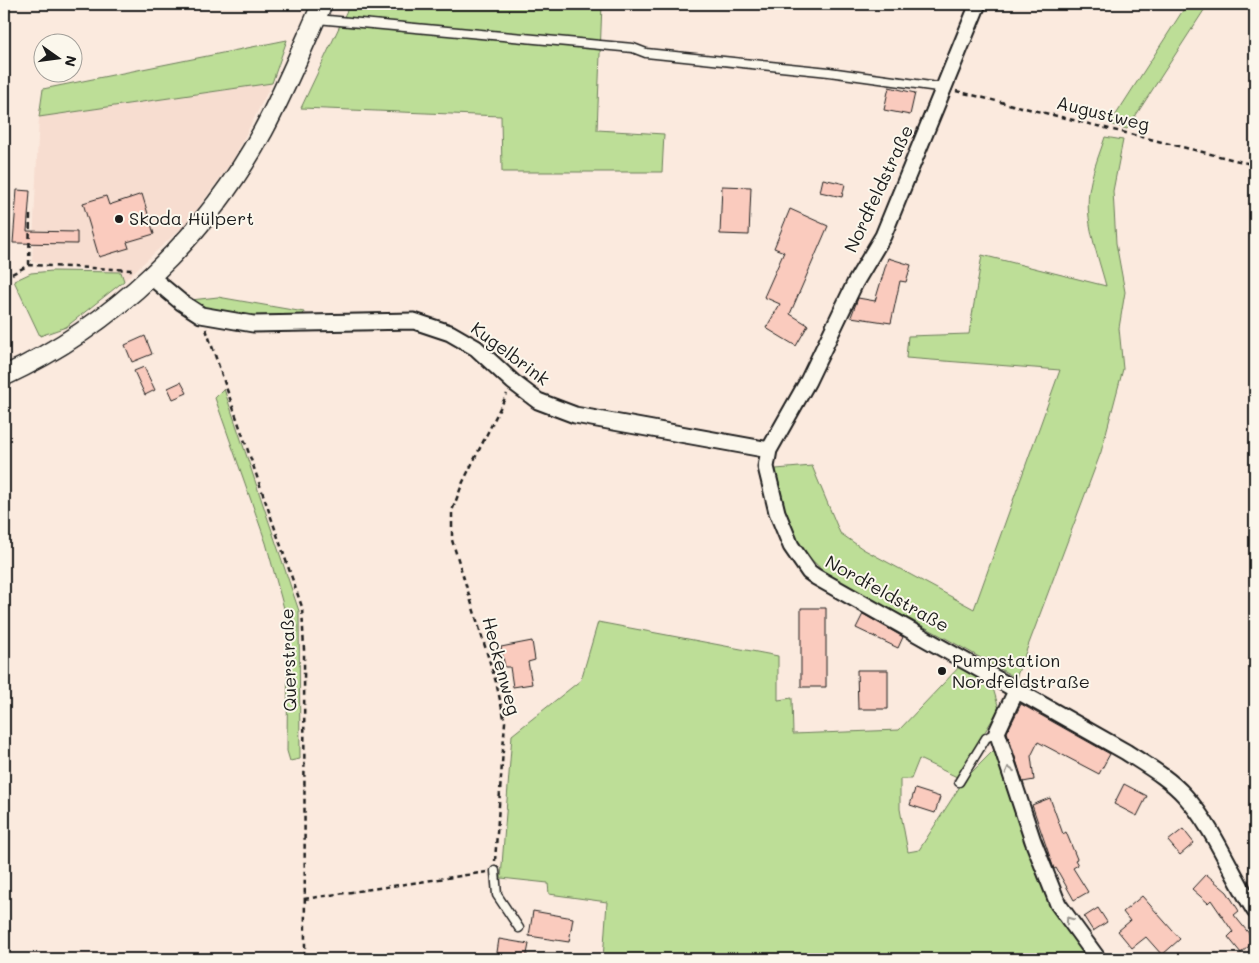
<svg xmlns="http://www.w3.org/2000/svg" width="1259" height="963" font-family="Mali,sans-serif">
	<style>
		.built { fill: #f7ddd0 }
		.green { fill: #bdde97; stroke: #6c7d5a }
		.building { fill: #facbbe; stroke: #1c1c1c }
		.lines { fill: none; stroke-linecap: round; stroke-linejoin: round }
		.service-casing { stroke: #1c1c1c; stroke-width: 11 }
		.minor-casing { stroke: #1c1c1c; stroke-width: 19 }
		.tertiary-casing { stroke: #1c1c1c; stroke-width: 22 }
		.path { stroke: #1c1c1c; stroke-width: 2.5; stroke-dasharray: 5 4; stroke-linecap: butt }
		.service { stroke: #fbf7ec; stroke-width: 8 }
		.minor { stroke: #fbf7ec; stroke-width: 15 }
		.tertiary { stroke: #fbf7ec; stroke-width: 19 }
		.oneway { stroke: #97948e }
		.poi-dot { fill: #1c1c1c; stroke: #fbf7ec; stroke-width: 2 }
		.labels { text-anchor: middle; stroke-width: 4; stroke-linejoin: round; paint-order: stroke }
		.street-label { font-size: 18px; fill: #1c1c1c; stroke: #fbf7ec }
		.poi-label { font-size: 18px; fill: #1c1c1c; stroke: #fbf7ec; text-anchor: start }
	</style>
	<rect width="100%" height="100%" fill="#fbeade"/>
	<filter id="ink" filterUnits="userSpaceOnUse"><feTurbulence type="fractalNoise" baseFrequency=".02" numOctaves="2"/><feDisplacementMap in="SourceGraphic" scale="10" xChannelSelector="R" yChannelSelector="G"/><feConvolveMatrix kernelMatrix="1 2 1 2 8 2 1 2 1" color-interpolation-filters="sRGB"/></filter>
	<g filter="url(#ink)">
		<path class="built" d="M272,83L233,160L188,222L124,281L120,272L32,262L39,117Z"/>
		<path class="green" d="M350,4H602L597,130L664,134L662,172H502L501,116L301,108Z
			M1187,4H1208L1127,129L1110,124Z
			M287,40L272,83L39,117L43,89Z
			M1105,137L1123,140L1113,191L1116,243L1125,292L1119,328L1123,369L1101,452L1016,678C984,660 952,641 919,624C877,601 828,586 800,545C785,523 781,494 776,469L812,466L840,533L863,549L974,609L1060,370L906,358L908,336L969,334L982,255L1106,286C1098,255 1083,219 1090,186C1093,169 1100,153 1105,137Z
			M52,271L121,272L124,281L66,327L40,336L14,281L31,273Z
			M218,297L304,312L302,318C268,317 219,325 191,300Z
			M224,389L299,611L300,759L290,761L287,751L288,623L266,543L215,398Z
			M598,622L778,656V700L792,698L793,734L899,730L962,664L993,688L999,709L957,777L919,759L911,779H900V809L908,852L919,850L964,780L997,747L1089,959H603L607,902L549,894L548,883L501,878L512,735L581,680Z"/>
		<path class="building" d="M889,87L915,93L910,115L884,110Z
			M823,179L845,184L842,197L820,192Z
			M722,186L751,187L749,235L720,234Z
			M17,190L30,191L27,231L77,232V244L13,243Z
			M142,194L154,234L127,242L129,248L99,257L83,203L106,196L109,205Z
			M790,209L828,226L790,314L808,325L796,346L766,328L780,304L764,297L784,252L774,248Z
			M888,258L911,265L906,282L900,281L891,323L851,317L858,298L875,301Z
			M145,336L152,354L132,362L125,345Z
			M144,367L155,390L145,395L134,371Z
			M181,382L187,393L173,399L168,388Z
			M801,608H826V687H801Z
			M863,614L903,637L898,648L856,628Z
			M532,641L535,660L528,662L532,684L513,687L510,667H505L501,647Z
			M857,670H888V709H858Z
			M1021,704L1110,754L1099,774L1038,742L1031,756L1034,780L1023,782L1007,732Z
			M1124,784L1147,796L1137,816L1114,804Z
			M915,789L940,797L935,813L910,805Z
			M1050,798L1063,834L1066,832L1077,859L1075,860L1078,865L1073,868L1088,892L1074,900L1056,868L1054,869L1032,805Z
			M1183,829L1194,843L1180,855L1168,841Z
			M1206,874L1227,892L1239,911L1234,915L1255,941L1241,953L1228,937L1233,932L1211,900L1208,903L1192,889Z
			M1142,896L1180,939L1162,955L1146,937L1132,948L1118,931L1130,921L1123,912Z
			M1098,908L1107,922L1093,931L1084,917Z
			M533,911L573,918L569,942L529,936Z
			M499,939L529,944L526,959H496Z"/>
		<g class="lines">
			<defs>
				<path id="service" d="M317,19L633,48L646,53L829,72L945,88
					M959,782L986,738L997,732
					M495,871L497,895L519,928"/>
				<path id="minor" d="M978,4L883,236L855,283L808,381L769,450L766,467L777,512L791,546L809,572L816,577L1126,752C1146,765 1169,778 1185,796C1215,829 1231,874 1255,911
					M150,276L181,302L201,315L253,324L414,321L450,333L476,348L513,382L538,401L575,415L769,450
					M1016,691L997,732L1033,841L1058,904L1098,959"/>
				<path id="tertiary" d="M4,376C113,326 206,236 263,131C285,90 303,46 322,4"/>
			</defs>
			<use href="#service" class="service-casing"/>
			<use href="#minor" class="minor-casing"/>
			<use href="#tertiary" class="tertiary-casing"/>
			<path class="path" d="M956,91L1255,165
				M29,265L30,213
				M4,278L29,265L134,270
				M206,329L302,607L304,650L305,959
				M495,861L505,722L496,682L452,540V511L463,482L507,394
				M304,899L487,872"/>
			<use href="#service" class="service"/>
			<use href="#minor" class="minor"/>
			<use href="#tertiary" class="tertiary"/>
		</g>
		<defs><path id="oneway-chevron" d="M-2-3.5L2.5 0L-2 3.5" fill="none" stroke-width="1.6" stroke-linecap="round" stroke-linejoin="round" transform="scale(1.25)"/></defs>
		<g class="oneway">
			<use href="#oneway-chevron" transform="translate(1009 770) rotate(-107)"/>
			<use href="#oneway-chevron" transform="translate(1069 920) rotate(-125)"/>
		</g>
	</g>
	<g class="poi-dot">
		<circle cx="119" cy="219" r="5"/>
		<circle cx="942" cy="671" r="5"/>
	</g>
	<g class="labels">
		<g class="street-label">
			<text transform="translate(1103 114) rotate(14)" y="6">Augustweg</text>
			<text transform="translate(879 189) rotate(-65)" y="6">Nordfeldstraße</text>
			<text transform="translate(510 354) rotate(37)" y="6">Kugelbrink</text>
			<text transform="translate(887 594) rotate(29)" y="6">Nordfeldstraße</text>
			<text transform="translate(289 660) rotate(-92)" y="6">Querstraße</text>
			<text transform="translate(501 666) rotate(75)" y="6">Heckenweg</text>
		</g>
		<g class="poi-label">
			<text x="129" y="225">Skoda Hülpert</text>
			<text x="952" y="667">Pumpstation<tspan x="952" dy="21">Nordfeldstraße</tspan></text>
		</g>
	</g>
	<rect width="1259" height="963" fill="none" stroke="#fbf7ec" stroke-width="20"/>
	<rect x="10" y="10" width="1239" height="943" fill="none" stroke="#1c1c1c" stroke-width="2" filter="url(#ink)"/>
	<g transform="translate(58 58) rotate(104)"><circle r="24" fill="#fbf7ec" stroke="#a29f99"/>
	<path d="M0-4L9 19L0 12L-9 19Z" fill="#1c1c1c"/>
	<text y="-8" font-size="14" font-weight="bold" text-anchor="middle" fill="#1c1c1c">N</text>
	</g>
</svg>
